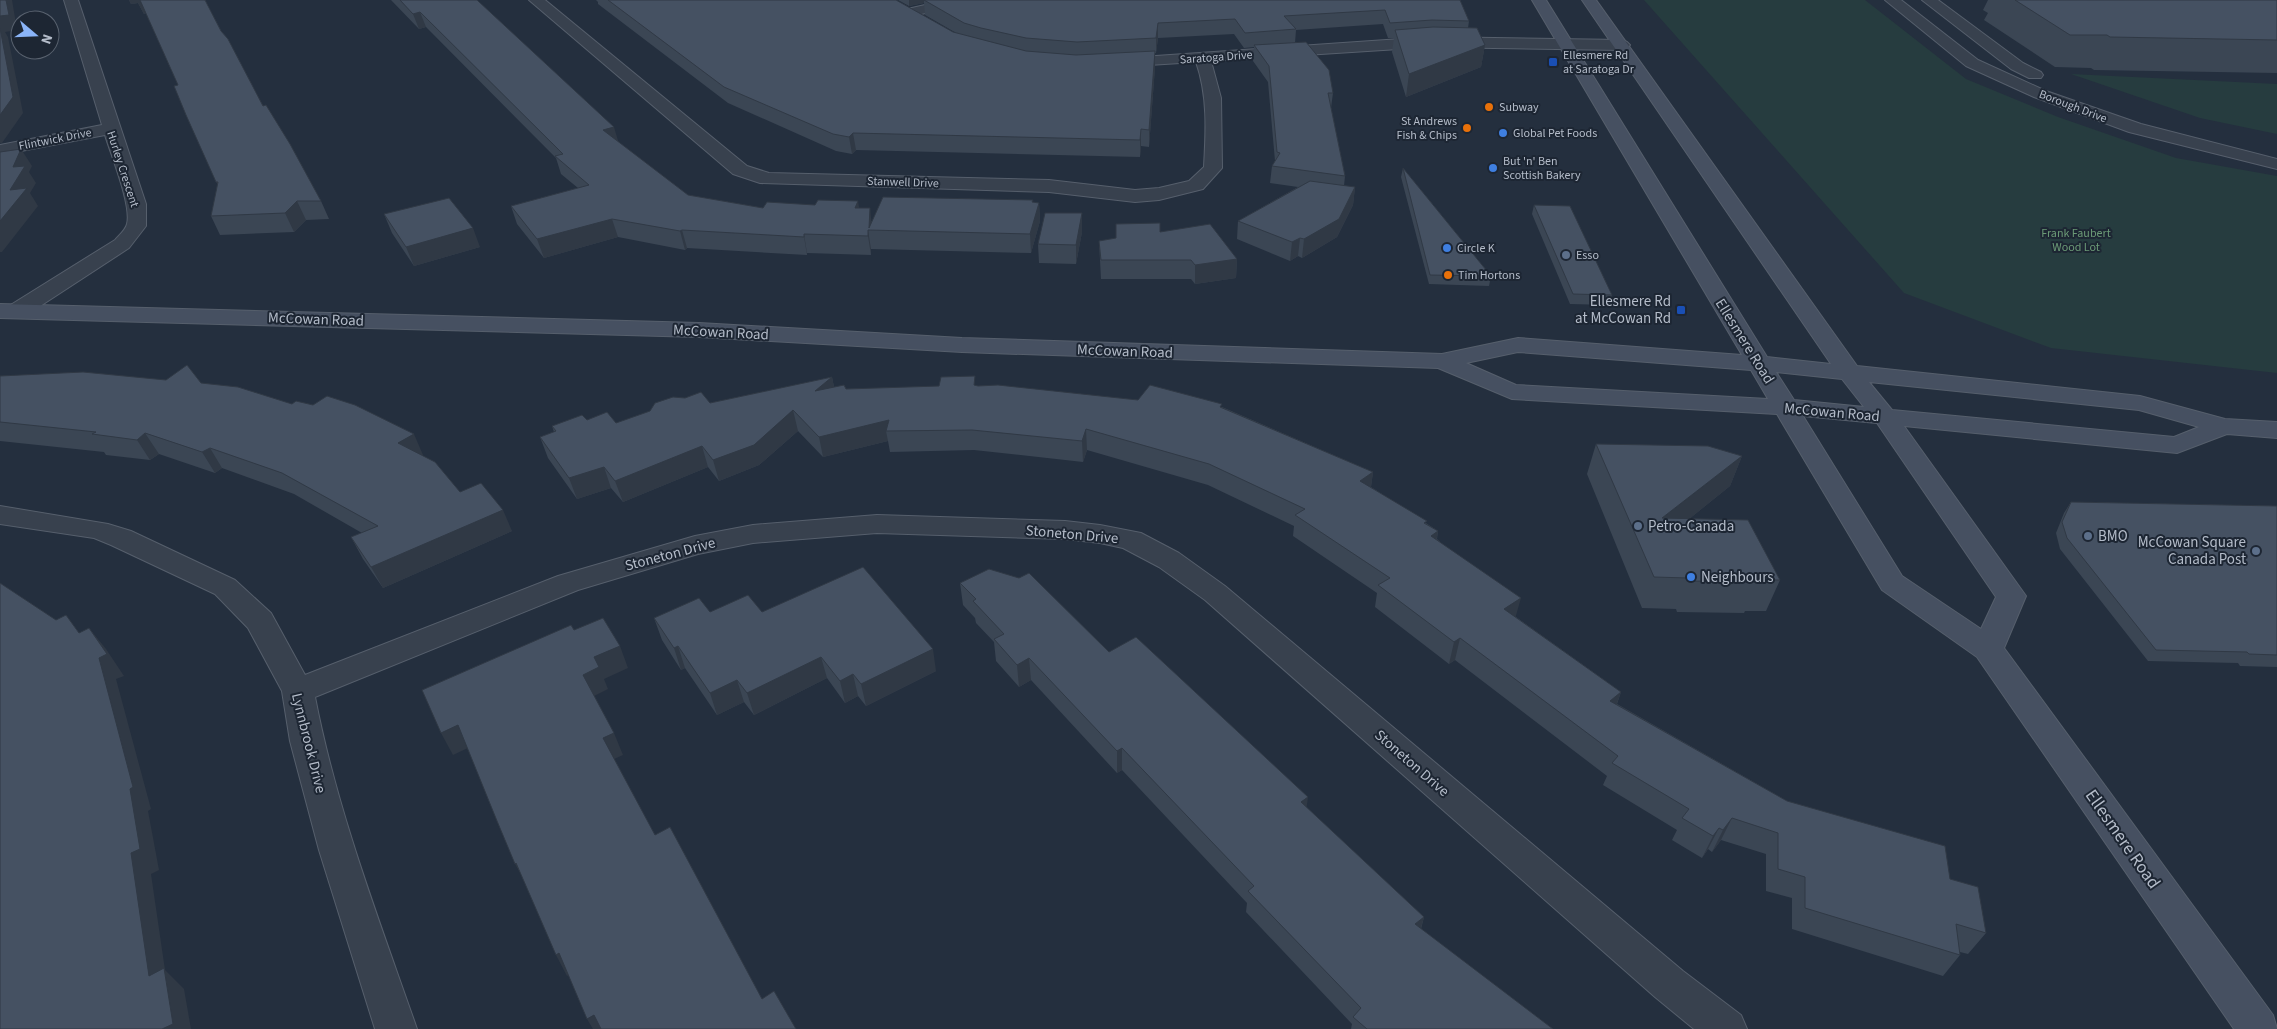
<svg xmlns="http://www.w3.org/2000/svg" width="2277" height="1029" font-family="'Source Sans 3',sans-serif">
	<style>
		.green { fill: #263c3f }
		.lines { fill: none; stroke-linecap: round; stroke-linejoin: round }
		.minor-casing { stroke: #565f6c; stroke-width: 2 }
		.tertiary-casing { stroke: #565f6c; stroke-width: 2 }
		.secondary-casing { stroke: #565f6c; stroke-width: 2 }
		.minor { fill: #38414e; fill-rule: evenodd }
		.tertiary { fill: #38414e; fill-rule: evenodd }
		.secondary { fill: #465061; fill-rule: evenodd }
		.wall { fill: #3b4654 }
		.shaded-wall { fill: #303945 }
		.building { fill: #455162; stroke: #303945 }
		.transit-dot { fill: #1a4fb4; stroke: #1d2633; stroke-width: 2 }
		.food-dot { fill: #e8710a; stroke: #1d2633; stroke-width: 2 }
		.shop-dot { fill: #3f7fe0; stroke: #1d2633; stroke-width: 2 }
		.service-dot { fill: #5c6f8a; stroke: #1d2633; stroke-width: 2 }
		.labels { text-anchor: middle; stroke-width: 4; stroke-linejoin: round; paint-order: stroke }
		.far-poi-label { font-size: 12px; fill: #b4bcc9; stroke: #1d2633; text-anchor: start }
		.far-street-label { font-size: 12px; fill: #b4bcc9; stroke: #1d2633 }
		.far-park-label { font-size: 12px; fill: #6b9a76; stroke: #1d2633 }
		.poi-label { font-size: 15px; fill: #b4bcc9; stroke: #1d2633; text-anchor: start }
		.street-label { font-size: 15px; fill: #b4bcc9; stroke: #1d2633 }
		.near-street-label { font-size: 18px; fill: #b4bcc9; stroke: #1d2633 }
	</style>
	<rect width="100%" height="100%" fill="#242f3e"/>
	<path class="green" d="M1644,0H1865L1966,79L2058,117L2176,158L2277,176V373L2051,348L1904,293Z
		M2071,74L2277,84V134L2200,118Z"/>
	<g class="lines">
		<defs>
			<path id="minor" d="M64,0H78L146,204V226L129,248L25,316L17,318L9,316L6,311L9,306L115,240C119,235 125,231 127,224C132,206 111,155 105,135L0,155V145L102,125Z
				M529,0H545L747,166L769,173L1049,180L1135,190L1159,188L1189,181L1204,167C1206,131 1208,96 1196,62L1117,67L1112,65L1109,62L1112,59L1430,37L1622,40L1627,42L1630,45L1627,48L1622,50L1430,47L1211,61L1221,98L1222,168L1203,189L1159,200L1135,202L1049,192L760,183L733,174Z
				M947,0H972L970,3L908,17L901,13L903,10Z
				M0,506L108,524L131,531L235,580L271,613L305,675L558,576L695,536L753,525L877,515L1065,521L1100,525L1141,533L1179,553L1225,586L1683,971L1741,1015L1747,1029H1694L1655,997L1205,600L1159,567L1123,548L1100,543L1065,539L877,533L753,543L698,554L578,590L315,697C337,811 379,920 417,1029H375L319,850L290,741L282,691L248,628L215,594L111,545L94,538L0,524Z"/>
			<path id="tertiary" d="M1885,0H1901L1978,60L2046,91L2141,124L2277,159V169L2129,132L2034,97L1966,66Z
				M1922,0H1938L2023,63L2041,72L2043,75L2041,78H2029L2011,69Z"/>
			<path id="secondary" d="M1532,0H1546L1767,357L1831,364L1582,0H1596L1857,366L2140,396L2225,419L2277,422V438L2227,434L2177,453L1904,426L2026,596L2004,648L2273,1015L2277,1029H2234L1977,657L1882,590L1777,414L1512,399L1438,368L962,352L699,337L0,318V304L699,323L962,338L1442,354L1518,338L1742,355ZM1518,352L1751,370L1768,399L1516,385L1466,363ZM1776,372L1842,379L1864,407L1794,400ZM1869,382L2139,410L2199,427L2174,437L1892,410ZM1803,416L1877,423L1996,597L1981,629L1902,576Z"/>
		</defs>
		<use href="#minor" class="minor-casing"/>
		<use href="#tertiary" class="tertiary-casing"/>
		<use href="#secondary" class="secondary-casing"/>
		<use href="#minor" class="minor"/>
		<use href="#tertiary" class="tertiary"/>
		<use href="#secondary" class="secondary"/>
	</g>
	<path class="wall" d="M129,0H205L221,31L263,106L321,201L329,219L306,220L294,232L220,235L211,216L218,186L178,85L146,13L144,14L138,3L131,4Z
		M391,0H477L618,142L688,195L763,208H859L872,222L1033,202L1039,203L1040,221L1031,253L871,249V255L807,253V255L687,248L685,250L618,237L544,258L517,224L511,206L578,188L561,174L556,158L426,27L419,29Z
		M596,0H896L953,32L958,34L925,15L924,3L909,6L898,0H1460L1469,21L1468,28L1485,45L1481,67L1406,97L1392,52L1394,38H1388L1383,24L1296,30L1295,43L1333,93L1331,108L1345,176L1344,186L1355,187L1353,205L1337,237L1302,258L1298,256L1290,261L1237,239L1238,221L1298,187L1270,183L1272,166L1275,161L1268,82L1253,61L1254,47L1244,48L1234,34L1158,38L1156,53H1155V67L1149,147L1141,146L1140,157L856,150L852,154L836,151L728,103L598,4V2Z
		M1988,0H2277V73L2094,70L2091,68L2055,67L1984,20L1988,13L1983,10Z
		M1403,168L1491,276L1489,286L1429,284L1401,177Z
		M1534,205L1612,295L1609,305L1570,304L1532,214Z
		M384,214L480,247L414,266L392,233Z
		M1082,232L1076,264L1039,263L1038,244Z
		M1160,232L1237,259L1236,278L1195,284L1191,279H1101L1099,241Z
		M0,376L166,380L201,383L423,455L422,456L460,492L512,531L383,588L363,559L351,537L362,533L294,494L222,468L215,473L159,454L150,460L106,455L104,452L0,441Z
		M832,377L834,387L846,389L976,386L1222,407L1373,472L1371,487L1438,531L1437,539L1516,617L1621,692L1617,704L1787,801L1950,879L1986,933L1968,954L1960,952V955L1943,976L1792,929V898L1766,891V854L1721,840L1712,852L1708,849L1702,858L1672,840L1677,830L1603,785L1607,776L1455,660L1449,664L1375,607L1377,593L1293,536L1294,526L1208,485L1087,450L1083,462L974,450L890,452L888,441L823,457L798,431L759,465L719,481L708,467L623,502L611,488L577,499L548,458L540,437L554,432L552,426L587,420L616,423Z
		M1596,444L1742,456L1730,486L1689,519L1780,580L1766,611H1745L1744,613L1677,612L1676,609L1642,608L1587,474Z
		M2071,502L2277,506V667L2240,666L2238,663L2148,661L2060,549L2056,533L2064,513Z
		M960,583L1109,652L1306,807L1424,917L1421,929L1553,1029H1351L1352,1024L1246,912L1247,903L1122,770L1117,773L1031,680L1019,687L996,661L994,642L976,623L975,618L963,605Z
		M710,612H762L936,671L866,706L858,696L845,703L827,678L754,715L744,702L717,715L685,668L681,670L662,640L654,618Z"/>
	<path class="shaded-wall" d="M6,0H12L17,30L5,32L8,37L23,113L2,143H0V16Z
		M129,0H140L147,13L144,14L138,3L131,4Z
		M909,0H938H924V3L909,6Z
		M420,12L426,27L419,29L413,14Z
		M1158,23V38L1156,53V38Z
		M1485,45L1481,67L1406,97L1409,74Z
		M1155,51V67L1149,147V130Z
		M614,127L619,144L603,130Z
		M1141,129V146L1140,157V140Z
		M853,133L856,150L852,154L849,137Z
		M21,149L32,166L29,172L36,183L30,193L38,206L2,252H0V221L13,167Z
		M1355,187L1353,205L1337,237L1302,258L1304,239Z
		M297,201L306,220L294,232L285,213Z
		M858,201L861,219L855,208Z
		M1039,203L1040,221L1031,253L1030,234Z
		M870,208L872,227L869,230Z
		M1082,213V232L1076,264V245Z
		M612,219L618,237L544,258L537,239Z
		M473,228L480,247L414,266L406,247Z
		M682,230L687,248L685,250L680,231Z
		M868,230L871,249V255L868,236Z
		M804,234L807,253V255L804,237Z
		M1300,238L1298,256L1290,261L1292,242Z
		M1237,259L1236,278L1195,284V265Z
		M832,377L836,397L815,391Z
		M793,410L798,431L759,465L719,481L713,460Z
		M889,420L886,431L888,441L823,457L819,437Z
		M1086,429L1087,450L1083,462L1082,441Z
		M145,433L159,454L150,460L137,440Z
		M414,434L423,455L407,464L398,443Z
		M702,446L708,467L623,502L615,481Z
		M210,448L222,468L215,473L202,452Z
		M1742,456L1730,486L1652,549L1662,518Z
		M604,467L611,488L577,499L569,478Z
		M1373,472L1370,493L1360,481Z
		M503,510L512,531L383,588L371,567Z
		M1438,531L1434,553L1431,536Z
		M1521,598L1515,619L1504,609Z
		M89,628L106,649L124,676L116,679L151,809L148,811L159,870L151,874L165,970L184,989L191,1029H162L149,976Z
		M1460,638L1455,660L1449,664L1454,642Z
		M620,646L628,668L604,679L608,689L592,697L583,675L594,657Z
		M678,646L685,668L681,670L674,648Z
		M933,649L936,671L866,706L861,684Z
		M821,657L827,678L754,715L747,693Z
		M1029,658L1031,680L1019,687L1017,665Z
		M853,674L858,696L845,703L840,681Z
		M737,680L744,702L717,715L710,693Z
		M1621,692L1613,714L1610,701Z
		M458,725L470,747L453,755L441,733Z
		M614,733L623,755L612,760L603,738Z
		M1122,748V770L1117,773V751Z
		M1308,797L1305,819L1301,802Z
		M1732,818L1721,840L1712,852L1723,830Z
		M1719,828L1708,849L1702,858L1713,836Z
		M516,863L527,885L515,864Z
		M1424,917L1418,938L1415,924Z
		M559,953L571,974L567,976L556,955Z
		M594,1015L602,1029H593L587,1019Z"/>
	<path class="building" d="M0,0H6L9,15L0,16Z
		M140,0H205L221,31L228,39L263,106L266,105L290,144L321,201H297L285,213L211,216L218,182H216L186,115L174,86L178,85Z
		M400,0H477L614,127L603,130L688,195L763,208L767,202L815,205L818,200L858,201L855,208H870L869,228L883,197L1033,200L1032,202L1039,203L1030,234L868,230V236L804,234V237L682,230L680,231L612,219L537,239L511,206L589,185L555,156L563,154L420,12L413,14Z
		M608,0H896L953,32L1026,51L1076,55L1155,51L1149,130L1141,129L1140,140L853,133L849,137L833,134L724,87Z
		M924,0H1460L1469,21L1432,20L1390,23L1385,10L1284,16L1296,29L1245,33L1235,19L1158,23L1156,38L1077,42L1026,38L981,28L964,23Z
		M2015,0H2277V40L2110,37L2107,35H2070Z
		M1433,27L1477,28L1485,45L1409,74L1395,30Z
		M0,28L13,97L0,115Z
		M1306,42L1329,70L1333,93H1328L1345,176L1272,166L1280,153L1277,152L1269,66L1254,45Z
		M21,149L13,167L25,166L10,190L27,188L0,221V152Z
		M1403,168L1491,276L1430,275Z
		M1310,181L1355,187L1339,219L1304,239L1300,238L1292,242L1238,221Z
		M449,198L473,228L406,247L384,214Z
		M1534,205L1570,206L1612,295L1573,294Z
		M1045,213H1082L1076,245L1038,244Z
		M1160,223V232L1210,224L1237,259L1195,265L1191,260H1101L1099,241L1116,238V224Z
		M187,365L201,383L238,387L292,404L296,401L313,405L327,396L355,405L414,434L398,443L435,462L460,492L481,483L503,510L371,567L351,537L378,526L282,473L210,448L202,452L145,433L137,440L92,434L96,432L0,422V376L83,372L166,380Z
		M975,376L974,385L978,386L998,385L1138,400L1150,385L1222,404L1220,407L1373,472L1360,481L1427,521L1424,523L1438,531L1431,536L1521,598L1504,609L1621,692L1610,701L1787,801L1945,846L1950,879L1978,887L1986,933L1956,924L1960,955L1805,908V877L1778,869V833L1732,818L1723,830L1719,828L1713,836L1682,818L1689,809L1612,763L1618,756L1460,638L1454,642L1378,585L1390,578L1295,515L1305,509L1209,464L1086,429L1082,441L972,430L886,431L889,420L819,437L793,410L754,445L713,460L702,446L615,481L604,467L569,478L540,437L556,431L552,426L582,415L587,420L607,412L616,423L650,411L655,403L673,397L685,398L701,392L710,403L832,377L815,391L844,385L846,389L939,386L941,377Z
		M1596,444L1708,446L1742,456L1662,518L1748,520L1780,580H1757L1758,582L1689,581L1688,578L1654,577Z
		M2071,502L2277,506V655L2249,654L2247,652L2156,650L2067,538L2062,522Z
		M863,567L933,649L861,684L853,674L840,681L821,657L747,693L737,680L710,693L678,646L674,648L654,618L699,598L710,612L748,595L762,612Z
		M989,569L1019,578L1029,573L1109,652L1136,637L1308,797L1301,802L1424,917L1415,924L1553,1029H1367L1353,1017L1361,1008L1248,891L1254,886L1122,748L1117,751L1029,658L1017,665L994,639L1004,634L973,601L976,599L960,583Z
		M0,583L56,620L66,615L79,633L89,628L107,654L99,658L133,787L130,789L140,849L131,853L149,976L164,968L173,1024L162,1029H0Z
		M603,618L620,646L594,657L599,667L583,675L614,733L603,738L655,835L670,827L762,999L774,991L796,1029H601L594,1015L587,1019L559,953L556,955L516,863L515,864L497,821L458,725L441,733L422,690L571,625L574,630Z"/>
	<g class="transit-dot">
		<rect x="1548" y="57" width="10" height="10" rx="2.5"/>
		<rect x="1676" y="305" width="10" height="10" rx="2.5"/>
	</g>
	<g class="food-dot">
		<circle cx="1489" cy="107" r="5"/>
		<circle cx="1467" cy="128" r="5"/>
		<circle cx="1448" cy="275" r="5"/>
	</g>
	<g class="shop-dot">
		<circle cx="1503" cy="133" r="5"/>
		<circle cx="1493" cy="168" r="5"/>
		<circle cx="1447" cy="248" r="5"/>
		<circle cx="1691" cy="577" r="5"/>
	</g>
	<g class="service-dot">
		<circle cx="1566" cy="255" r="5"/>
		<circle cx="1638" cy="526" r="5"/>
		<circle cx="2088" cy="536" r="5"/>
		<circle cx="2256" cy="551" r="5"/>
	</g>
	<g class="labels">
		<g class="far-poi-label">
			<text x="1563" y="59">Ellesmere Rd<tspan x="1563" dy="14">at Saratoga Dr</tspan></text>
			<text x="1499" y="111">Subway</text>
			<text x="1457" y="125" text-anchor="end">St Andrews<tspan x="1457" dy="14">Fish &amp; Chips</tspan></text>
			<text x="1513" y="137">Global Pet Foods</text>
			<text x="1503" y="165">But 'n' Ben<tspan x="1503" dy="14">Scottish Bakery</tspan></text>
			<text x="1457" y="252">Circle K</text>
			<text x="1576" y="259">Esso</text>
			<text x="1458" y="279">Tim Hortons</text>
		</g>
		<g class="far-street-label">
			<text transform="translate(1216 57) rotate(-4)" y="4">Saratoga Drive</text>
			<text transform="translate(2073 106) rotate(21)" y="4">Borough Drive</text>
			<text transform="translate(55 139) rotate(-11)" y="4">Flintwick Drive</text>
			<text transform="translate(123 169) rotate(72)" y="4">Hurley Crescent</text>
			<text transform="translate(903 182) rotate(2)" y="4">Stanwell Drive</text>
		</g>
		<g class="far-park-label">
			<text x="2076" y="237">Frank Faubert<tspan x="2076" dy="14">Wood Lot</tspan></text>
		</g>
		<g class="poi-label">
			<text x="1671" y="306" text-anchor="end">Ellesmere Rd<tspan x="1671" dy="17">at McCowan Rd</tspan></text>
			<text x="1648" y="531">Petro-Canada</text>
			<text x="2098" y="541">BMO</text>
			<text x="2246" y="547" text-anchor="end">McCowan Square<tspan x="2246" dy="17">Canada Post</tspan></text>
			<text x="1701" y="582">Neighbours</text>
		</g>
		<g class="street-label">
			<text transform="translate(316 319) rotate(2)" y="5">McCowan Road</text>
			<text transform="translate(721 332) rotate(3)" y="5">McCowan Road</text>
			<text transform="translate(1745 341) rotate(58)" y="5">Ellesmere Road</text>
			<text transform="translate(1125 351) rotate(2)" y="5">McCowan Road</text>
			<text transform="translate(1832 412) rotate(5)" y="5">McCowan Road</text>
			<text transform="translate(1072 534) rotate(5)" y="5">Stoneton Drive</text>
			<text transform="translate(670 554) rotate(-15)" y="5">Stoneton Drive</text>
			<text transform="translate(309 743) rotate(76)" y="5">Lynnbrook Drive</text>
			<text transform="translate(1412 763) rotate(41)" y="5">Stoneton Drive</text>
		</g>
		<g class="near-street-label">
			<text transform="translate(2123 839) rotate(55)" y="6">Ellesmere Road</text>
		</g>
	</g>
	<g transform="translate(35 35) rotate(109)"><circle r="24" fill="#1d2633" stroke="#59626f"/>
	<path d="M0-4L9 19L0 12L-9 19Z" fill="#8ab4f8"/>
	<text y="-8" font-size="14" font-weight="bold" text-anchor="middle" fill="#b4bcc9">N</text>
	</g>
</svg>
